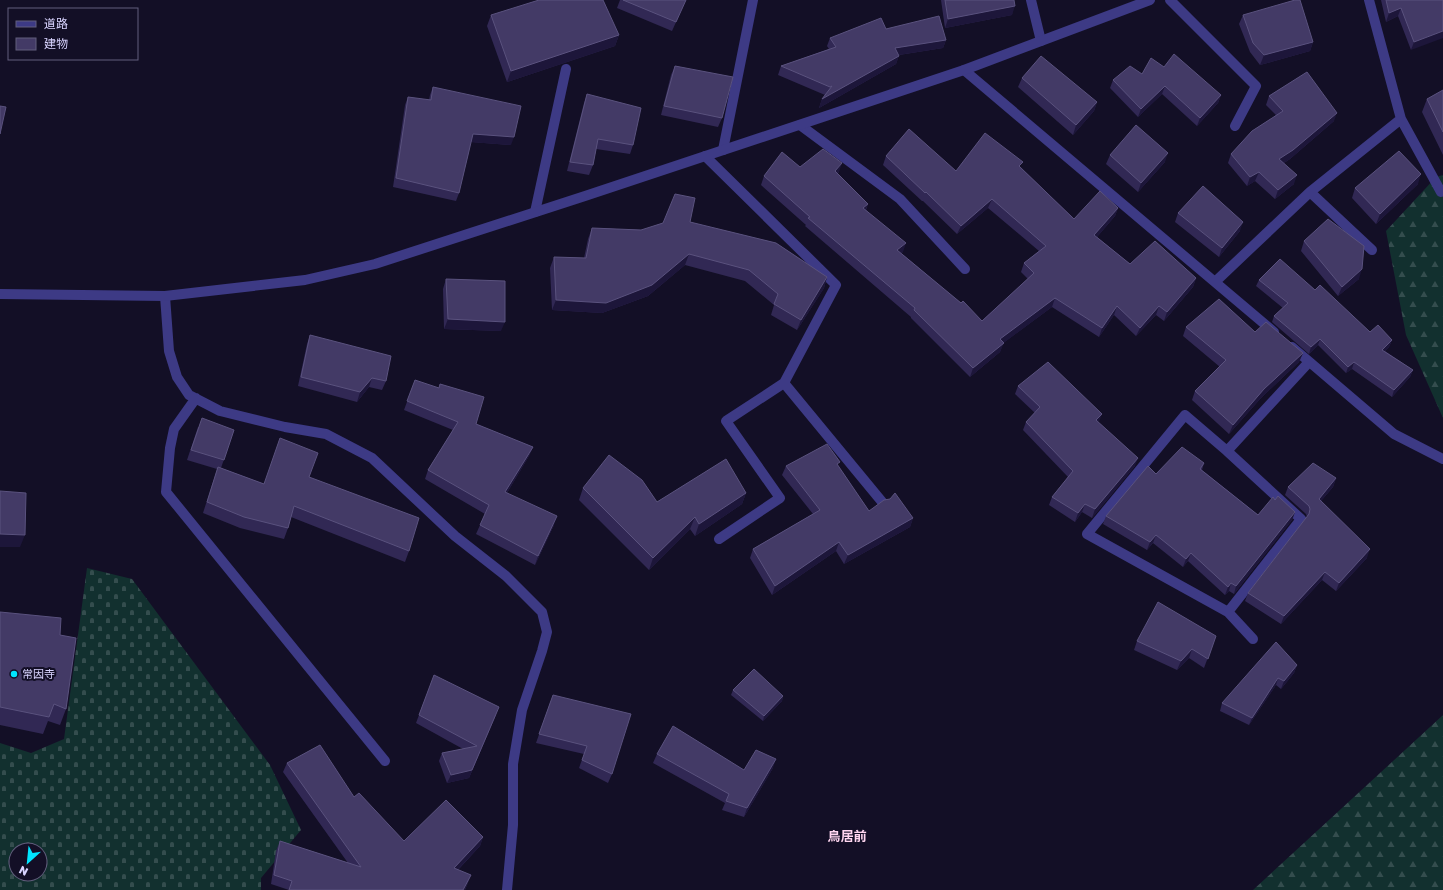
<svg xmlns="http://www.w3.org/2000/svg" width="1443" height="890" font-family="'Golos Text','Noto Sans JP',sans-serif">
	<style>
		.forest { fill: url(#forest-firs) }
		.cemetery { fill: url(#cemetery-stones); fill-rule: evenodd }
		.lines { fill: none; stroke-linecap: round; stroke-linejoin: round }
		.minor { stroke: #3d3a85; stroke-width: 10 }
		.tertiary { stroke: #3d3a85; stroke-width: 10 }
		.wall { fill: #312854 }
		.shaded-wall { fill: #1d163a }
		.building { fill: #433a66; stroke: #5a527e }
		.poi-dot { fill: #00e5ff; stroke: #130f26; stroke-width: 1.5 }
		.labels { text-anchor: middle; stroke-width: 4; stroke-linejoin: round; paint-order: stroke }
		.poi-label { font-size: 11px; fill: #d9d4ff; stroke: #130f26; text-anchor: start }
		.quarter-label { font-size: 13px; font-weight: bold; fill: #ffd6f0; stroke: #130f26 }
	</style>
	<defs>
		<pattern id="forest-firs" width="22" height="20" patternUnits="userSpaceOnUse"><rect width="22" height="20" fill="#12302f"/><path d="M5 1l3.5 6h-7zM16 11l3.5 6h-7z" fill="#344d4e"/></pattern>
		<pattern id="cemetery-stones" width="16" height="16" patternUnits="userSpaceOnUse"><rect width="16" height="16" fill="#12302f"/><path d="M2 7V4a2 2 0 0 1 4 0v3zM10 15v-3a2 2 0 0 1 4 0v3z" fill="#344d4e"/></pattern>
	</defs>
	<rect width="100%" height="100%" fill="#130f26"/>
	<path class="forest" d="M1443,175V418L1406,335L1386,231L1436,177Z
		M1443,715V890H1253Z"/>
	<path class="cemetery" d="M87,568L132,579L270,765L301,830L261,878V890H0V743L31,753L64,739ZM16,850H40V874H16Z"/>
	<g class="lines">
		<path class="minor" d="M1031,0L1041,41
			M1170,0L1256,86L1235,126
			M1369,0L1401,119L1441,192
			M964,70L1274,332
			M800,125L900,199L965,269
			M723,150L753,0
			M705,156L836,285L784,383L883,503
			M1310,192L1372,250
			M535,212L566,69
			M1215,282L1310,192L1401,119
			M165,296L169,351L177,377L189,395L220,411L285,427L326,434L372,458L455,536L506,576L542,612L547,632L542,651L522,710L513,764V825L507,890
			M1292,347L1394,434L1443,459
			M196,398L174,429L170,448L166,492L385,761
			M1227,451L1301,519L1228,612L1087,534L1185,415L1227,451L1309,362
			M719,539L780,498L726,421L784,383
			M1228,612L1253,639"/>
		<path class="tertiary" d="M0,294L165,296L305,280L375,264L585,196L964,70L1150,0"/>
	</g>
	<path class="wall" d="M620,0H686L672,31L617,8Z
		M941,0H1014L1012,15L945,28Z
		M1381,0H1443L1411,50L1398,16L1386,22Z
		M491,15L619,35L615,46L507,82L487,26Z
		M1243,15L1313,42L1310,51L1260,65L1250,52L1239,24Z
		M886,29L946,40L943,48L899,55L896,64L819,108L822,99L825,95L778,75L781,66L829,49L827,46L830,38Z
		M675,66L722,118L718,127L661,115L671,75Z
		M1164,67L1221,95L1218,103L1197,126L1162,94L1138,117L1110,88L1113,80L1142,74Z
		M1022,78L1097,102L1094,111L1073,135L1018,87Z
		M433,87L511,145L471,142L459,193L456,201L393,187L405,105L408,97L429,100L430,95Z
		M1443,90V155L1422,112L1427,99Z
		M587,94L633,145L630,154L596,149L593,165L589,175L567,171L584,103Z
		M1269,96L1334,121L1290,159L1284,163L1294,184L1275,199L1255,181L1247,186L1228,163L1231,154L1276,115L1266,105Z
		M1110,155L1165,162L1138,192L1106,164Z
		M886,156L956,171L1021,168L1074,219L1118,208L1115,216L1097,237L1130,264L1196,278L1193,287L1164,321L1156,315L1136,336L1114,315L1099,337L1052,307L1003,343L1000,352L970,377L911,318V317L805,226L806,225L761,185L764,176L800,167L839,172L837,174L868,204L866,210L903,252L901,253L982,321L1028,279L1021,272L1024,263L1039,251L988,208L957,234L923,201H922L883,165Z
		M1418,184L1376,224L1352,198L1355,188Z
		M1178,213L1240,231L1219,257L1175,222Z
		M690,222L827,277L824,288L797,330L771,315L774,305L745,281L685,265L648,296L602,313L552,310L550,268L554,257L584,258L588,239L592,228L641,230Z
		M1304,241L1359,279L1338,296L1301,251Z
		M446,279L501,331L444,329L443,289Z
		M1259,280L1315,290L1370,332L1392,340L1389,347L1385,351L1413,370L1410,377L1392,397L1352,369L1346,373L1318,345L1309,354L1272,322L1274,316L1283,308L1256,286Z
		M1186,327L1255,332L1303,353L1299,362L1261,398L1229,434L1192,400L1195,391L1220,367L1183,336Z
		M310,335L386,381L382,390L369,387L357,402L298,386L307,344Z
		M415,380L476,424L533,447L529,456L507,493L554,525L535,565L476,534L485,514L425,479L428,470L453,430L404,410Z
		M1018,386L1098,423L1135,466L1092,518L1082,512L1075,522L1049,505L1052,497L1068,477L1023,430L1026,422L1035,413L1015,394Z
		M198,427L234,430L221,468L264,484L309,477L409,551L405,562L291,517L288,528L284,539L240,528L203,513L217,469L187,460Z
		M1204,463L1202,470L1258,515L1275,500L1295,512L1292,520L1234,594L1229,591L1225,595L1188,561L1183,567L1153,543L1147,550L1103,524L1106,516L1156,474Z
		M786,466H838L869,511L913,518L910,527L844,564L836,551L772,595L750,558L753,549L813,514L782,475Z
		M1336,478L1333,487L1321,501L1367,558L1336,591L1322,580L1281,624L1245,601L1248,593L1307,517L1306,514L1285,495L1288,487Z
		M583,488L657,502L746,493L742,504L695,536L690,529L649,570L579,500Z
		M0,612L60,635L66,709L60,725L48,721L43,734L0,725Z
		M1216,636L1204,668L1189,658L1177,670L1134,650L1137,641Z
		M1297,665L1294,673L1281,689L1276,685L1249,725L1220,711L1222,703Z
		M434,675L496,715L469,778L447,783L439,761L442,753L463,749L416,723Z
		M733,690L783,696L782,701L763,721L731,695Z
		M550,703L612,774L608,783L579,768L584,754L536,743Z
		M657,754L744,770L773,768L744,817L722,810L725,803L653,763Z
		M287,763L354,797L404,841L483,837L480,846L458,870L471,875L465,890H289L271,884L276,851L280,841L348,863L283,772Z"/>
	<path class="shaded-wall" d="M1015,6L1012,15L945,28L948,19Z
		M1401,8L1398,16L1386,22L1389,13Z
		M1443,31V38L1411,50L1414,42Z
		M619,35L615,46L507,82L511,71Z
		M946,40L943,48L892,56L895,48Z
		M1313,42L1310,51L1260,65L1264,55Z
		M899,56L896,64L819,108L822,99Z
		M1165,86L1162,94L1138,117L1141,109Z
		M1221,95L1218,103L1197,126L1200,118Z
		M1097,102L1094,111L1073,135L1076,125Z
		M1337,113L1334,121L1290,159L1276,168L1279,159Z
		M473,134L514,137L511,145L470,142Z
		M1168,153L1165,162L1138,192L1141,183Z
		M842,163L839,172L831,180L835,171Z
		M1259,172L1255,181L1247,186L1250,177Z
		M1421,174L1418,184L1376,224L1380,214Z
		M1297,175L1294,184L1275,199L1278,190Z
		M992,199L988,208L957,234L961,226Z
		M868,204L864,213L863,208Z
		M1118,208L1115,216L1091,244L1094,235Z
		M1243,222L1240,231L1219,257L1222,248Z
		M906,243L903,252L894,259L897,250Z
		M689,254L685,265L648,296L602,313L552,310L556,300Z
		M1362,269L1359,279L1338,296L1342,287Z
		M827,277L824,288L797,330L801,320Z
		M1196,278L1193,287L1164,321L1167,312Z
		M1055,298L1052,307L997,348L1000,339Z
		M1117,306L1114,315L1099,337L1102,328Z
		M1159,306L1156,315L1136,336L1140,328Z
		M448,319L505,322L501,331L444,329Z
		M1320,339L1318,345L1309,354L1311,347Z
		M1392,340L1389,347L1380,356L1382,350Z
		M1004,343L1000,352L970,377L973,368Z
		M1303,353L1299,362L1261,398L1229,434L1233,425L1264,389Z
		M1354,362L1352,369L1346,373L1348,367Z
		M1413,370L1410,377L1392,397L1394,390Z
		M372,378L369,387L357,402L360,392Z
		M1102,414L1099,422L1096,420Z
		M533,447L529,456L502,501L505,492Z
		M1138,458L1135,466L1092,518L1095,509Z
		M1336,478L1333,487L1316,507L1319,499Z
		M746,493L742,504L695,536L699,524Z
		M1085,504L1082,512L1075,522L1078,513Z
		M1295,512L1292,520L1234,594L1236,586Z
		M557,516L554,525L535,565L538,556Z
		M695,517L690,529L649,570L653,558Z
		M913,518L910,527L844,564L848,555Z
		M0,534L25,535L20,547H0Z
		M1156,535L1153,543L1147,550L1150,542Z
		M839,542L836,551L772,595L775,586Z
		M1370,549L1367,558L1336,591L1339,583Z
		M1191,553L1188,561L1183,567L1186,559Z
		M1325,572L1322,580L1281,624L1284,616Z
		M1231,583L1229,591L1225,595L1228,587Z
		M1192,649L1189,658L1177,670L1181,661Z
		M1297,665L1294,673L1281,689L1284,681Z
		M1278,678L1276,685L1249,725L1252,718Z
		M783,696L782,701L763,721L764,716Z
		M499,707L469,778L447,783L451,775L472,770Z
		M776,759L773,768L744,817L747,808Z
		M483,837L480,846L451,877L454,868Z
		M471,875L465,890H463Z"/>
	<path class="building" d="M539,0H603L619,35L511,71L491,15Z
		M623,0H686L676,22Z
		M945,0H1014L1015,6L948,19Z
		M1295,0H1300L1313,42L1264,55L1253,43L1243,15Z
		M1386,0H1443V31L1414,42L1401,8L1389,13Z
		M939,16L946,40L895,48L899,56L822,99L832,86L830,87L781,66L836,47L830,38L881,18L886,29Z
		M1174,54L1221,95L1200,118L1165,86L1141,109L1113,80L1130,66L1142,74L1151,58L1164,67Z
		M1041,56L1097,102L1076,125L1022,78Z
		M675,66L733,77L722,118L664,106Z
		M1307,72L1337,113L1293,150L1279,159L1297,175L1278,190L1259,172L1250,177L1231,154L1252,131L1283,111L1269,96Z
		M433,87L521,106L514,137L473,134L459,193L396,178L408,97L431,100Z
		M1443,90V132L1427,99Z
		M587,94L641,108L633,145L598,139L593,165L570,162Z
		M0,106L6,107L0,134Z
		M1136,125L1168,153L1141,183L1110,155Z
		M909,129L956,171L985,133L1023,162L1019,166L1074,219L1100,191L1118,208L1094,235L1130,264L1155,241L1196,278L1167,312L1159,306L1140,328L1117,306L1102,328L1055,298L1000,339L1004,343L973,368L914,310L915,308L808,218L810,217L764,176L782,152L800,167L823,149L842,163L835,171L868,204L863,208L906,243L897,250L961,303L963,301L982,321L1034,273L1024,263L1046,246L992,199L961,226L926,192L925,193L886,156Z
		M1399,151L1421,174L1380,214L1355,188Z
		M1203,186L1243,222L1222,248L1178,213Z
		M675,194L695,198L690,222L776,243L827,277L801,320L774,304L778,294L749,270L689,254L652,285L606,303L556,300L554,257L586,258L592,228L641,230L663,223Z
		M1328,219L1364,246L1362,269L1342,287L1304,241Z
		M1280,259L1315,290L1320,285L1370,332L1378,325L1392,340L1382,350L1413,370L1394,390L1354,362L1348,367L1320,339L1311,347L1274,316L1288,303L1259,280Z
		M446,279L505,281V322L448,319Z
		M1219,299L1255,332L1266,322L1303,353L1264,389L1233,425L1195,391L1226,360L1186,327Z
		M310,335L391,356L386,381L372,378L360,392L301,377Z
		M1048,362L1102,414L1096,420L1138,458L1095,509L1085,504L1078,513L1052,497L1073,471L1026,422L1040,407L1018,386Z
		M415,380L439,388L440,384L484,397L476,424L533,447L505,492L557,516L538,556L480,525L489,505L428,470L458,422L407,401Z
		M202,418L234,430L224,460L191,450Z
		M280,438L318,453L309,477L419,518L409,551L294,506L288,528L244,517L207,502L218,467L264,484Z
		M827,444L840,462L837,464L869,511L884,500L890,499L895,493L913,518L848,555L839,542L775,586L753,549L820,510L786,466Z
		M1182,447L1204,463L1200,469L1258,515L1273,497L1275,500L1278,496L1295,512L1236,586L1231,583L1228,587L1191,553L1186,559L1156,535L1150,542L1106,516L1148,466L1156,474Z
		M609,455L642,480L657,502L726,459L746,493L699,524L695,517L653,558L583,488Z
		M1313,463L1336,478L1319,499L1370,549L1339,583L1325,572L1284,616L1248,593L1309,514L1310,509L1309,506L1288,487Z
		M0,491L26,493L25,535L0,534Z
		M1158,602L1216,636L1208,659L1192,649L1181,661L1137,641Z
		M0,612L61,618L60,635L76,638L66,709L54,704L49,717L0,707Z
		M1276,642L1297,665L1284,681L1278,678L1252,718L1222,703Z
		M754,669L783,696L764,716L733,690Z
		M434,675L499,707L472,770L451,775L442,753L477,746L419,715Z
		M553,695L631,714L612,774L582,760L587,746L539,734Z
		M673,726L744,770L756,750L776,759L747,808L726,801L729,794L657,754Z
		M320,745L354,797L359,793L404,841L446,800L483,837L454,868L471,875L463,890H289L292,881L274,875L280,841L361,867L287,763Z"/>
	<circle class="poi-dot" cx="14" cy="674" r="4"/>
	<g class="labels">
		<g class="poi-label">
			<text x="22" y="678">常因寺</text>
		</g>
		<g class="quarter-label">
			<text x="847" y="841">鳥居前</text>
		</g>
	</g>
	<rect x="8" y="8" width="130" height="52" fill="#130f26" stroke="#625e7d"/>
	<rect x="16" y="21" width="20" height="6" fill="#3d3a85" stroke="#625e7d"/>
	<text x="44" y="28" font-size="12" fill="#d9d4ff">道路</text>
	<rect x="16" y="38" width="20" height="12" fill="#433a66" stroke="#625e7d"/>
	<text x="44" y="48" font-size="12" fill="#d9d4ff">建物</text>
	<g transform="translate(28 862) rotate(207)"><circle r="19" fill="#130f26" stroke="#625e7d"/>
	<path d="M0-3L7 15L0 10L-7 15Z" fill="#00e5ff"/>
	<text y="-6" font-size="11" font-weight="bold" text-anchor="middle" fill="#d9d4ff">N</text>
	</g>
</svg>
